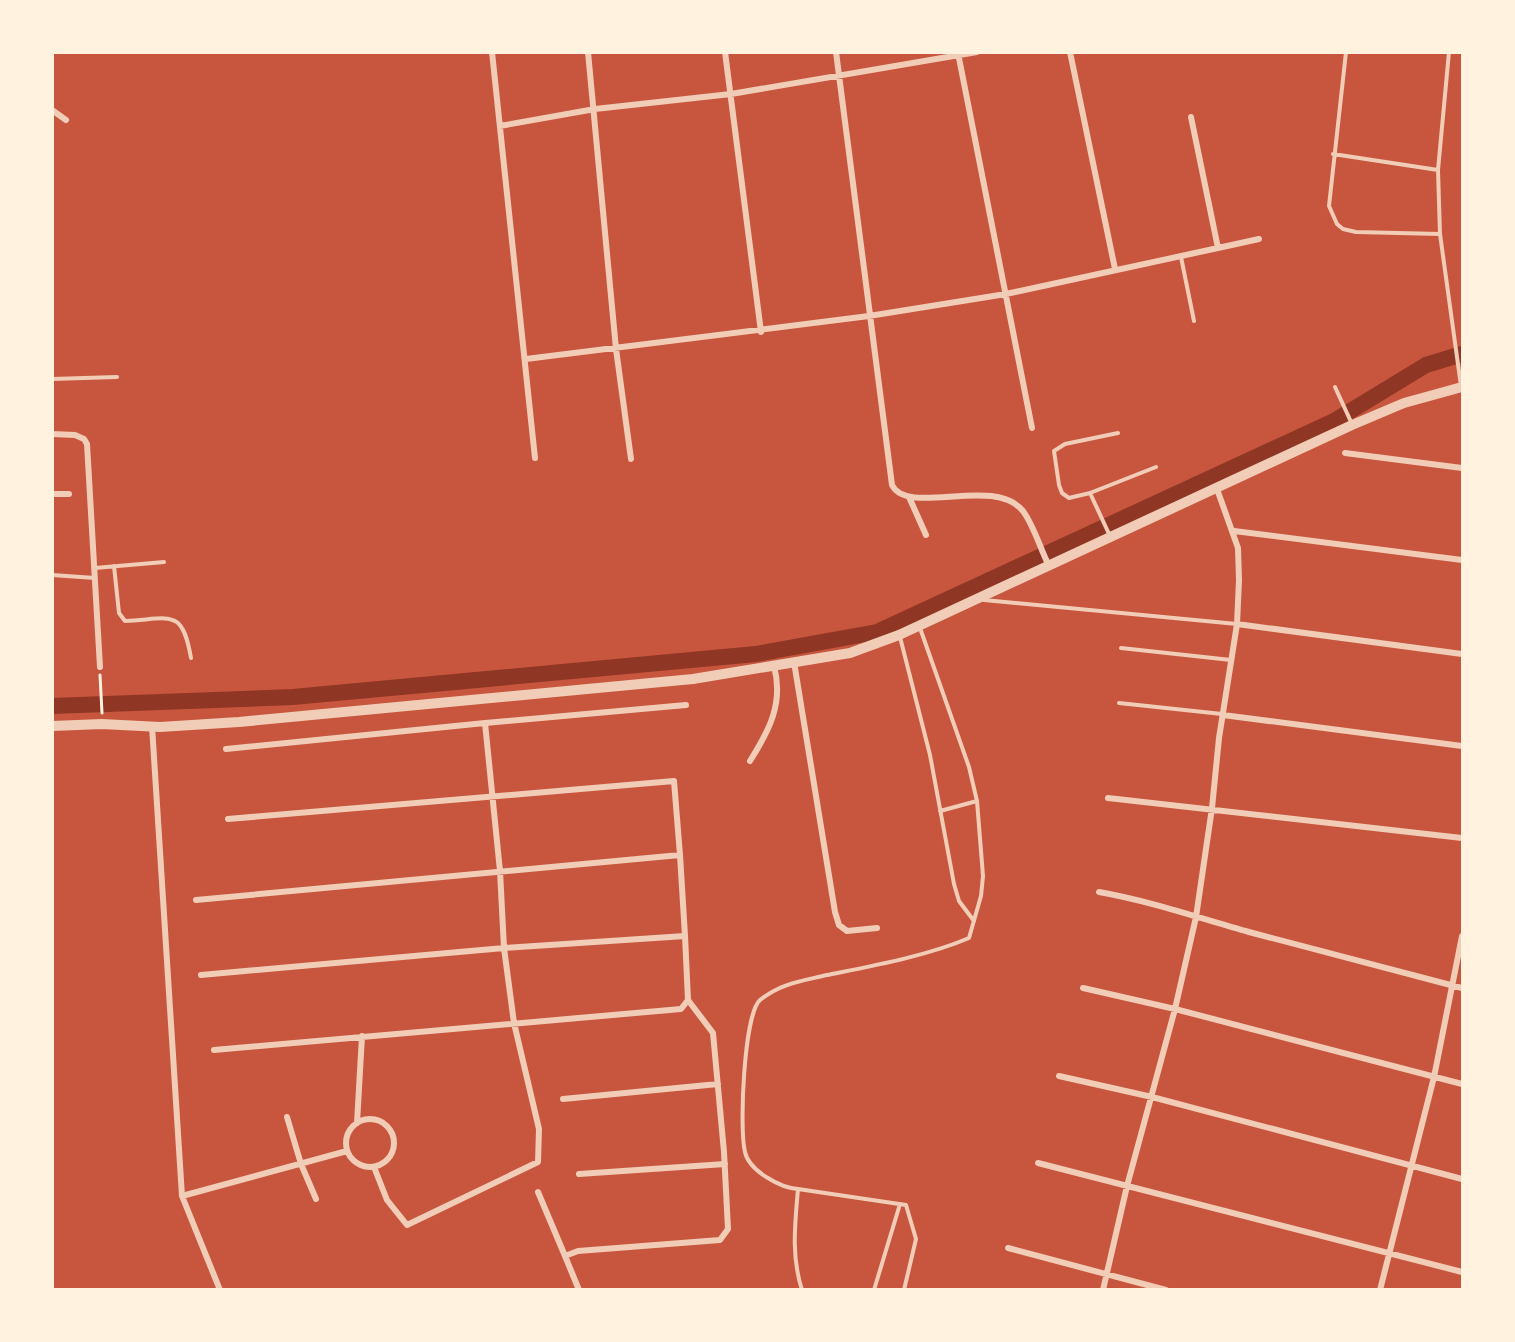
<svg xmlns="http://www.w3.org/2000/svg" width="1515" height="1342" font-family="'Work Sans',sans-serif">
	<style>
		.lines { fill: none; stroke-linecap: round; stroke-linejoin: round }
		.canal { stroke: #8f3625; stroke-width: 16 }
		.path { stroke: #fff3e0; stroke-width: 3 }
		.service { stroke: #f1ccb7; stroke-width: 4 }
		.minor { stroke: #f1ccb7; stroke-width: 6 }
		.tertiary { stroke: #f1ccb7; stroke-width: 10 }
	</style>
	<rect width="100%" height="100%" fill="#c8553d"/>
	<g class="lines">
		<path class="canal" d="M52,706L293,697L756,654L877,632L1334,421L1426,365L1462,354"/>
		<path class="path" d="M100,675L102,713"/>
		<path class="service" d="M1346,52L1329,206L1337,224L1343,229L1356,232L1440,234
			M1449,52L1438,170L1440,234L1461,386
			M1333,154L1438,170
			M1181,257L1194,321
			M52,379L117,377
			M1335,387L1352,424
			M1090,493L1156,467
			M1110,536L1090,493L1069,498L1062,493L1059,485L1054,451L1065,444L1118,433
			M114,566L119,613L125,621C171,619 182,607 191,658
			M95,568L164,562
			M52,575L95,578
			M984,600L1237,624
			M900,637L930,755L954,884L959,901L974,921
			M1121,648L1231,660
			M1119,703L1222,714
			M940,811L977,801
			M798,1189C781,1188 749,1171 745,1152C739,1129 744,1014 760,1000C781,983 802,981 827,975C872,966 927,956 969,938L981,896L983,876L977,801L969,767L920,628
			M802,1290C791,1256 795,1224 798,1189L906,1205L916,1239L904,1290
			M874,1290L900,1204"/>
		<path class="minor" d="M492,52L535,458
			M588,52L616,349L631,459
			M725,52L761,332
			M836,52L892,485C908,517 994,475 1023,511C1034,526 1040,548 1049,566
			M1070,52L1115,269
			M958,53L1032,428
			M52,110L66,120
			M500,126L595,109L731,94L977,52
			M1218,248L1259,239
			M526,359L869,316L1006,294L1218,248L1191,117
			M52,434L75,435L84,439L87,444L100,667
			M1345,453L1462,468
			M52,494H69
			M909,497L926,535
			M1234,531L1462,560
			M1237,624L1462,654
			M794,662L835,912L839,925L847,931L877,928
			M1223,715L1462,746
			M485,723L686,705
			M152,726L182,1196L220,1290
			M226,749L485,723L500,871L504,948L514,1023L539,1129L538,1162L407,1225L387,1200L374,1167
			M750,761C769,731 784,703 774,666
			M1108,798L1462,838
			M1099,892C1150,901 1199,918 1249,932C1320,951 1391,970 1462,988
			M196,900L680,855L674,781L228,819
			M201,975L504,948L685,936L680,855
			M1083,988L1175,1009L1462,1084
			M214,1050L681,1009L688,1000L685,936
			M1059,1076L1152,1097L1462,1179
			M563,1099L718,1084
			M287,1117L301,1164L316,1199
			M346 1143a24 24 0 1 1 48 0a24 24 0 1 1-48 0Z
			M357,1123L362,1036
			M1038,1163L1462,1272
			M579,1174L725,1164
			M538,1192L565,1256L578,1251L720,1240L728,1229L724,1152L713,1033L688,1000
			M182,1196L347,1151
			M1008,1248L1166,1290
			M565,1256L579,1290
			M1103,1290L1127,1186L1175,1009L1196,917L1212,808L1219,738L1237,624L1239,580L1238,548L1217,489
			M1380,1290L1434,1077L1462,936"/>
		<path class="tertiary" d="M52,726L102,724L160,727L239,722L693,679L850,653L899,635L1352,425L1404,403L1462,387"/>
	</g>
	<rect width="1515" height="1342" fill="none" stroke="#fff3e0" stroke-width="108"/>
</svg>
